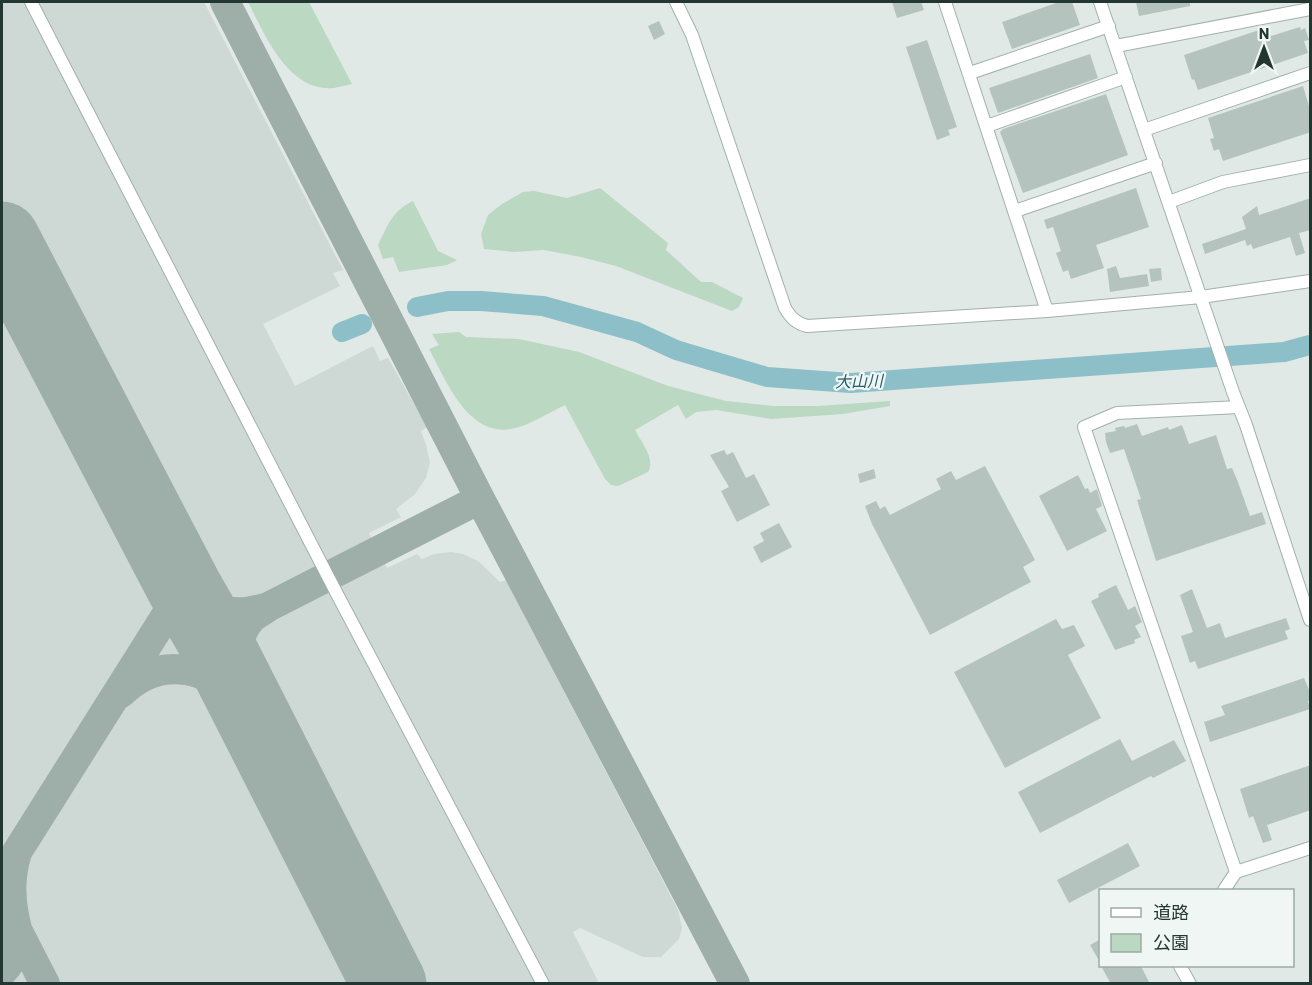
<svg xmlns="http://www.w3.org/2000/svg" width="1312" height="985" font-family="Barlow,'Noto Sans JP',sans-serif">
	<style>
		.built { fill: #ced8d4 }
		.green { fill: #bbd8c3 }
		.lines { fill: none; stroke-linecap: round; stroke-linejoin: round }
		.river { stroke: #8dbfc8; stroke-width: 20 }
		.taxiway { stroke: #9eaea9; stroke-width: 30 }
		.runway { stroke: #9eaea9; stroke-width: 75 }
		.building { fill: #b5c3be }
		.minor-casing { stroke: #a3b0ab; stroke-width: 14 }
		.minor { stroke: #fff; stroke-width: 12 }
		.labels { text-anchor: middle; stroke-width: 4.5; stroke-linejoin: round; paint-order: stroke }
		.water-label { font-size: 16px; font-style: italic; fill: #245f6b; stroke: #eff6f3 }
	</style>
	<rect width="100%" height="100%" fill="#e0e9e5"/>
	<path class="built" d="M2,2H204L343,270L333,273L340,286L263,324L295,386L373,346L380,361L388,358L427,427L421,431L426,445L430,462L426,478L415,494L396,509L401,517L369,533L387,568L417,554L422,559L434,554L451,552L463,554L478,561L500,582L506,580L678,910L682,928L679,939L661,957H643L580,928L573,932L599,983L2,984Z"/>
	<path class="green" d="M248,2H309L352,84C347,85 340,87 334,88C288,92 265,35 248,2Z
		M600,188L668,243L666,250L701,282H712L743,298L739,307L732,311L616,266L581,257L544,250L514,252L484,249L481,234L488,215L502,204L523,192L534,191L567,198Z
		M413,201L438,251L457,260L447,265L399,272L393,257L383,259L378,245C387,226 393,210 413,201Z
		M459,332L466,337L519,339L579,352L668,386L726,401L774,406H818L890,401V406L843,414L771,419L716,410L696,412L686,419L678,405L635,430C641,442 656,459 648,472L618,486L611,485L605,479L565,405C550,412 535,422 519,427C470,443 447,382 429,349L439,345L432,334Z"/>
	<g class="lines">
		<path class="river" d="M417,307L448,301H481L543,306L637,332L676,350L767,377L851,383L1284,352L1310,345
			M342,332L362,324"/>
		<path class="taxiway" d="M225,2L480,499L735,984
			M2,306L19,312L36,322L54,339
			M189,596C221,611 232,618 268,607
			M236,683C236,662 236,634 252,618C256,614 263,611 268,607L480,499
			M121,693C164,651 212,670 249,707
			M8,912L45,984
			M17,929C10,902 9,879 17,852L184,587
			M2,972C15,959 17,944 15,926"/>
		<path class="runway" d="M2,239L184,587L212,636L389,984"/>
	</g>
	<path class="building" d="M892,2H921L924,10L897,18Z
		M1059,2H1072L1080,25L1012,49L1002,22Z
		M1136,2H1190V6L1139,16Z
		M659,21L665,34L654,40L648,26Z
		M1268,27L1271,36L1300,27L1301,30L1305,28L1309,40L1304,41L1308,53L1198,90L1194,79L1192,80L1184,55Z
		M927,40L957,127L948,130L950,135L937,140L906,47Z
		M1090,54L1098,78L998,113L989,88Z
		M1303,86L1309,106L1311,105V132L1223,161L1219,149L1214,151L1210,139L1214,138L1208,118Z
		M1106,94L1128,155L1023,193L1000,132L1003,129Z
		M1136,188L1149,227L1096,245L1104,268L1071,279L1068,270L1063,272L1056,253L1061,251L1053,227L1047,229L1044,220Z
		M1311,198V230L1299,233L1305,253L1296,256L1290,237L1253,249L1251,244L1247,246L1245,240L1205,254L1202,244L1246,229L1242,217L1257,206L1259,215Z
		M1116,266L1120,278L1147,274L1149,286L1110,292L1107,269Z
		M1161,268L1162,280L1151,282L1149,269Z
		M1137,424L1142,436L1168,427L1169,430L1182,425L1189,444L1216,435L1227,469L1232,468L1238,482L1250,516L1262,512L1266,524L1156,561L1137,500L1141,499L1124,449L1110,453L1106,442L1105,433L1116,431L1115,428L1124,426L1125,428Z
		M724,450L727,455L733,452L746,478L754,474L770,505L737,522L721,491L729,487L710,455Z
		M985,466L1035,560L1023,567L1031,582L930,635L872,524L865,506L876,501L880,509L885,506L890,515L941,489L936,479L951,471L956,480Z
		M874,469L876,478L860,483L858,474Z
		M1078,475L1085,489L1088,488L1090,493L1097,489L1102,506L1096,509L1107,531L1067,551L1039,496Z
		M779,523L792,547L761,563L753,547L764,541L760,533Z
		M1116,585L1128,610L1135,606L1142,622L1135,626L1141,637L1134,640L1135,643L1115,650L1091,601L1099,597L1098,594Z
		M1192,589L1207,628L1220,623L1225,638L1286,618L1290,629L1285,631L1288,639L1198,669L1195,661L1190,663L1181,636L1193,632L1180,595Z
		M1056,619L1062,629L1074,625L1085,646L1068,655L1101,718L1005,768L954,672Z
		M1304,678L1311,694V700L1308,701L1310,709L1210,742L1204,722L1225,715L1221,706Z
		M1120,739L1132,761L1174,740L1186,761L1153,778L1151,776L1040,833L1018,792Z
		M1311,765V810L1267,825L1272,840L1263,843L1253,816L1249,818L1240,789Z
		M1128,843L1140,866L1069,903L1057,880Z
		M1101,939V964L1090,945Z
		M1101,966H1141L1150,984H1111Z"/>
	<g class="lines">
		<defs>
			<path id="minor" d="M31,2L337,594L543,984
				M676,2L692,35L785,308C791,318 796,323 807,326L1047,311L1201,297L1310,281
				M945,2L1047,311
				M1100,2L1233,392L1246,425L1310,620
				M1116,46L1310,9
				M970,73L1109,26
				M987,126L1126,77
				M1144,130L1310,73
				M1169,202L1223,182L1310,165
				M1015,211L1156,163
				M1236,872L1084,427L1117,413L1239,407
				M1224,890L1236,872L1310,848
				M1180,966L1190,984"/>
		</defs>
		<use href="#minor" class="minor-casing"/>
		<use href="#minor" class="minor"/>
	</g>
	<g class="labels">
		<g class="water-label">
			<text transform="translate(859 381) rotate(-1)" y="6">大山川</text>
		</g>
	</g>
	<rect width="1312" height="985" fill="none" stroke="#223731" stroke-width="6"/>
	<rect x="1099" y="889" width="195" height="78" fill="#eff6f3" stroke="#9daaa5" stroke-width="1.5"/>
	<rect x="1111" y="908" width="30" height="9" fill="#ffffff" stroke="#9daaa5" stroke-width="1.5"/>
	<text x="1153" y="919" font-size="18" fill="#223731">道路</text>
	<rect x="1111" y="934" width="30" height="18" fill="#bbd8c3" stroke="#9daaa5" stroke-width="1.5"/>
	<text x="1153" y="949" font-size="18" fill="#223731">公園</text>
	<g transform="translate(1264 48)" stroke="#eff6f3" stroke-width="4.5" paint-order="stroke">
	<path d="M0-4.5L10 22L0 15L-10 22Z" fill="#223731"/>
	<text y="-9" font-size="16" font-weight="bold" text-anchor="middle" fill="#223731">N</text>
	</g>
</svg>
